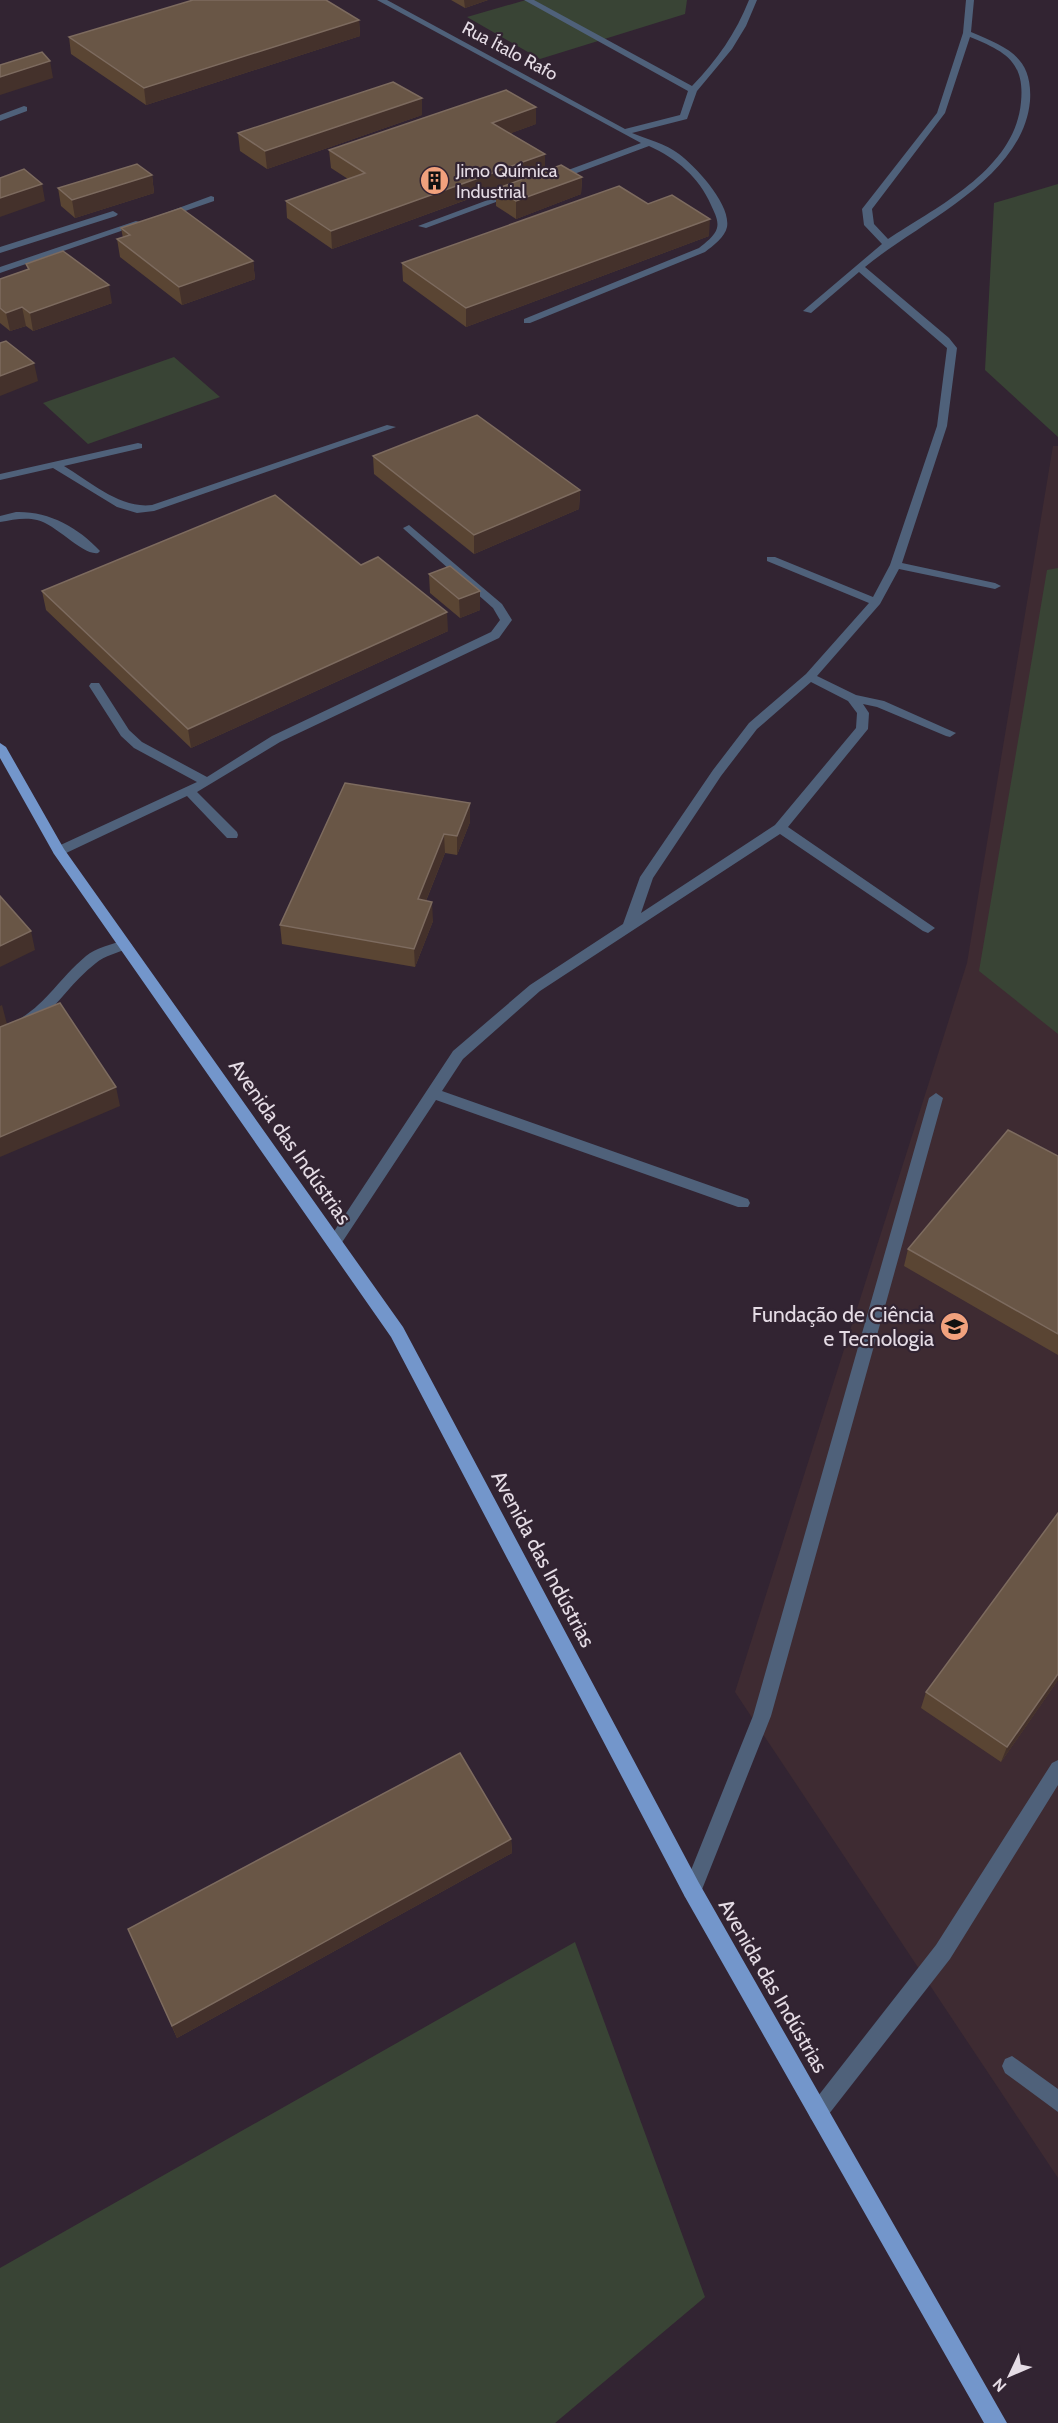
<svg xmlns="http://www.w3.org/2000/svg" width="1058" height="2423" font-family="Cabin,sans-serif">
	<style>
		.education { fill: #3e2b32 }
		.green { fill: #394435 }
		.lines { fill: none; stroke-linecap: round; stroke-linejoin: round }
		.minor { fill: #4f617a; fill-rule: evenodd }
		.major { fill: #7396cb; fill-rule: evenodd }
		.wall { fill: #5a4533 }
		.shaded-wall { fill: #44312b }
		.building { fill: #695646; stroke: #7d6b5f; stroke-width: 1.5 }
		.labels { text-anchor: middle; stroke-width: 4.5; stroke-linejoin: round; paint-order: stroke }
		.far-street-label { font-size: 18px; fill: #e5dce5; stroke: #322432 }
		.far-poi-label { font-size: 18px; fill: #e5dce5; stroke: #322432; text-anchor: start }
		.street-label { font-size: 21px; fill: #e5dce5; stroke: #322432 }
		.poi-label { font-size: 21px; fill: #e5dce5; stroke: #322432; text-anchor: end }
	</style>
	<rect width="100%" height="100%" fill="#322432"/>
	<path class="education" d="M1053,446H1058V2178L735,1692L967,963Z"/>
	<path class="green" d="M526,0H687L685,14L540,59L467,17Z
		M1058,184V437L985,370L994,203Z
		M174,357L220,397L88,444L43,403Z
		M1058,568V1034L979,971L1047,570Z
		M575,1942L705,2297L555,2423H0V2268Z"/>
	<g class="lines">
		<path class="minor" d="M377,0H387L625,129L680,115L688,91L524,0H534L692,86C717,60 736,33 749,0H757L746,26L732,49L697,91L687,119L632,133C647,139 666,144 679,154C696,167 731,204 727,227C725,237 713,246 705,252L530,323H524V319L699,248C705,243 715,236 717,228C719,220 714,212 711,205C699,177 677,159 649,146L558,180H552V176L641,143Z
			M966,0H974L971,32C1006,47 1033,56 1030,101C1023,179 919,222 865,267L949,338L957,348L947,426L902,563L995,583L1001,586L995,589L899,569L880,604L817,676L856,695L884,701L956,733L950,737L946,736L877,707L863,704L869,713L868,729L788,827L935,928L928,933L923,931L780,834L540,991L463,1059L442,1091L748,1199L750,1203L748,1207H738L436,1100L339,1247H329L326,1243L329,1239L453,1051L530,985L623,924L640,877L713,770L749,723L806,674L869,603L767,561V557H775L873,597L890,565L937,426L947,348L859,272L811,313L803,311L882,244L864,225L862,209L937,113L963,33ZM970,37C1004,51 1025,61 1021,102C1015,169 938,206 888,239L874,224L872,209L945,113ZM811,682L848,701L857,713L856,728L775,825L641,913L653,878L721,776L757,729Z
			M24,106L27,107V111L0,121V115Z
			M512,191L520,193L426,228L418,226Z
			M211,196L214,197V201L165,218L157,216Z
			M113,211L118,214L116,216L0,253V247Z
			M136,221L144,223L0,273V267Z
			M387,425L396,427L154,511L137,513L117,507L53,468L0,480V474L138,443L142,444V448L64,466C91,482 120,509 152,505Z
			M16,512C48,511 78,527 100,551L98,553C83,556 56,524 37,520C25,517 12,520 0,522V516Z
			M409,525L502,604L512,620L499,638L280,742L197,792L237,832L238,835L237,838H227L187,796L64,854H54L53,851L54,848L197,782L134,748L121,736L89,686L91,683H99L129,730L142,742L207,777L272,736L491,632L500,620L493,608L405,530L403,528Z
			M125,940L132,945L130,948C119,952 104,956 96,963C59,992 51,1025 0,1040V1029C45,1010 52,985 86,956C95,948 113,944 125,940Z
			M936,1093L943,1098L771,1716L699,1897L692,1899L685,1897L683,1890L753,1716L929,1098Z
			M1058,1760V1785L950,1959L825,2119L818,2122L811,2119L808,2112L811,2105L936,1945L1052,1763Z
			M1012,2056L1058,2089V2112L1005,2073L1002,2066L1005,2059Z"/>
		<path class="major" d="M0,743L6,747L64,849L403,1327L699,1883L1007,2423H984L685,1897L391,1337L54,854L0,758Z"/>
	</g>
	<path class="wall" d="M451,0H488L465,8Z
		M359,20L360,36L146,105L71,54L69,37Z
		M422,115L267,169L240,151L238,133Z
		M536,124L511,133L545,171L582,177L581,194L516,219L496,206V189L332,249L287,218L286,201L348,179L331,168L329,150Z
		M152,175L154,193L75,218L61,206L58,188Z
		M648,204L709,236L466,327L403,281L402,263Z
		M121,228L253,261L255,279L182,305L120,257L117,239L123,238Z
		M26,264L112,303L33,331L26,326L10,331L0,323V279L28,269Z
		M373,456L580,490L579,509L474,554L374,474Z
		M361,565L448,631L191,748L46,610L42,591Z
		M429,574L480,591V610L460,618L430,593Z
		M345,783L470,822L457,855L445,853L426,901L433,921L415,967L282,944L280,925Z
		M1058,1156V1355L904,1266L908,1249Z
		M1058,1680L1001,1762L921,1708L926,1692Z
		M511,1839L512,1853L177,2038L128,1929Z"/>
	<path class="shaded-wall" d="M464,0H488L465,8Z
		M359,20L360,36L146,105L144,88Z
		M50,61L53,78L0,95V77Z
		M422,98V115L267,169L265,151Z
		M536,107V124L492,140V123Z
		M545,154V171L332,249L331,231Z
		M152,175L154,193L75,218L72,200Z
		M582,177L581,194L516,219V201Z
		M42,184L45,201L0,217V198Z
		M710,219L709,236L466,327V308Z
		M253,261L255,279L182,305L179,287Z
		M109,285L112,303L33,331L30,313Z
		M22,307L26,326L10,331L6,313Z
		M34,363L38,381L0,396V376Z
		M580,490L579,509L474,554V535Z
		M480,591V610L460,618L459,599Z
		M447,612L448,631L191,748L188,729Z
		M470,803V822L457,855V836Z
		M444,834L445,853L419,918L418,899Z
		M432,902L433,921L415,967L414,949Z
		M31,931L35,950L0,967V946Z
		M2,1005L7,1024L0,1027V1006Z
		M116,1087L120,1106L0,1157V1137Z
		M1058,1674V1680L1001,1762L1007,1747Z
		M511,1839L512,1853L177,2038L172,2026Z"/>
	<path class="building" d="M193,0H326L359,20L144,88L69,37Z
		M42,52L50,61L0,77V65Z
		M393,82L422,98L265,151L238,133Z
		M506,90L536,107L492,123L545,154L331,231L286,201L365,173L329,150Z
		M137,164L152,175L72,200L58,188Z
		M561,165L582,177L516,201L496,189Z
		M24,169L42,184L0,198V178Z
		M619,186L648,204L672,195L710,219L466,308L402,263Z
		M181,208L253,261L179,287L117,239L130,235L121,228Z
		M63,251L109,285L30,313L22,307L6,313L0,308V279L29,269L26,264Z
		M6,341L34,363L0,376V343Z
		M477,415L580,490L474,535L373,456Z
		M275,495L361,565L378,557L447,612L188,729L42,591Z
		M450,566L480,591L459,599L429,574Z
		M345,783L470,803L457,836L444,834L418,899L432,902L414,949L280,925Z
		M0,896L31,931L0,946Z
		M60,1003L116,1087L0,1137V1027Z
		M1008,1130L1058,1156V1334L908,1249Z
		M1058,1513V1674L1007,1747L926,1692Z
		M460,1753L511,1839L172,2026L128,1929Z"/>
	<defs>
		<symbol id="building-disc" viewBox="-11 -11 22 22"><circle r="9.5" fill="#f1a17d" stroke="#322432"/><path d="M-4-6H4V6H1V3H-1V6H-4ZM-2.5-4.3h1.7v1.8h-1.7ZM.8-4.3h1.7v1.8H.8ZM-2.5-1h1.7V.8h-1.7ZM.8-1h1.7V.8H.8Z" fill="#111"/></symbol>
		<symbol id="university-disc" viewBox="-11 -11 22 22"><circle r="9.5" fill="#f1a17d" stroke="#322432"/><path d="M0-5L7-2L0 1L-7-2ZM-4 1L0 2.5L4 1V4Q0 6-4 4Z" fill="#111"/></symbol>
	</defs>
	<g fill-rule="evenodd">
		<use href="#building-disc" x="418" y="164" width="33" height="33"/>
		<use href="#university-disc" x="938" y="1310" width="33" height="33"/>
	</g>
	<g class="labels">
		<g class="far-street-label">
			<text transform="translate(510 51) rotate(28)" y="6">Rua Ítalo Rafo</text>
		</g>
		<g class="far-poi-label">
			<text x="456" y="177">Jimo Química<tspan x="456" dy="21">Industrial</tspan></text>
		</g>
		<g class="street-label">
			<text transform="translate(290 1142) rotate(55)" y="7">Avenida das Indústrias</text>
			<text transform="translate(543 1559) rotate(62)" y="7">Avenida das Indústrias</text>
			<text transform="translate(773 1986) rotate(60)" y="7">Avenida das Indústrias</text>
		</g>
		<g class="poi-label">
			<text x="934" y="1322">Fundação de Ciência<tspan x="934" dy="24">e Tecnologia</tspan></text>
		</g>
	</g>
	<g transform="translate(1010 2375) rotate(226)" stroke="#322432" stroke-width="4.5" paint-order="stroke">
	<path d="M0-4.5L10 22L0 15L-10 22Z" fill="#e5dce5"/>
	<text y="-9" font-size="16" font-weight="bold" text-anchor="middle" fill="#e5dce5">N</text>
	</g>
</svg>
